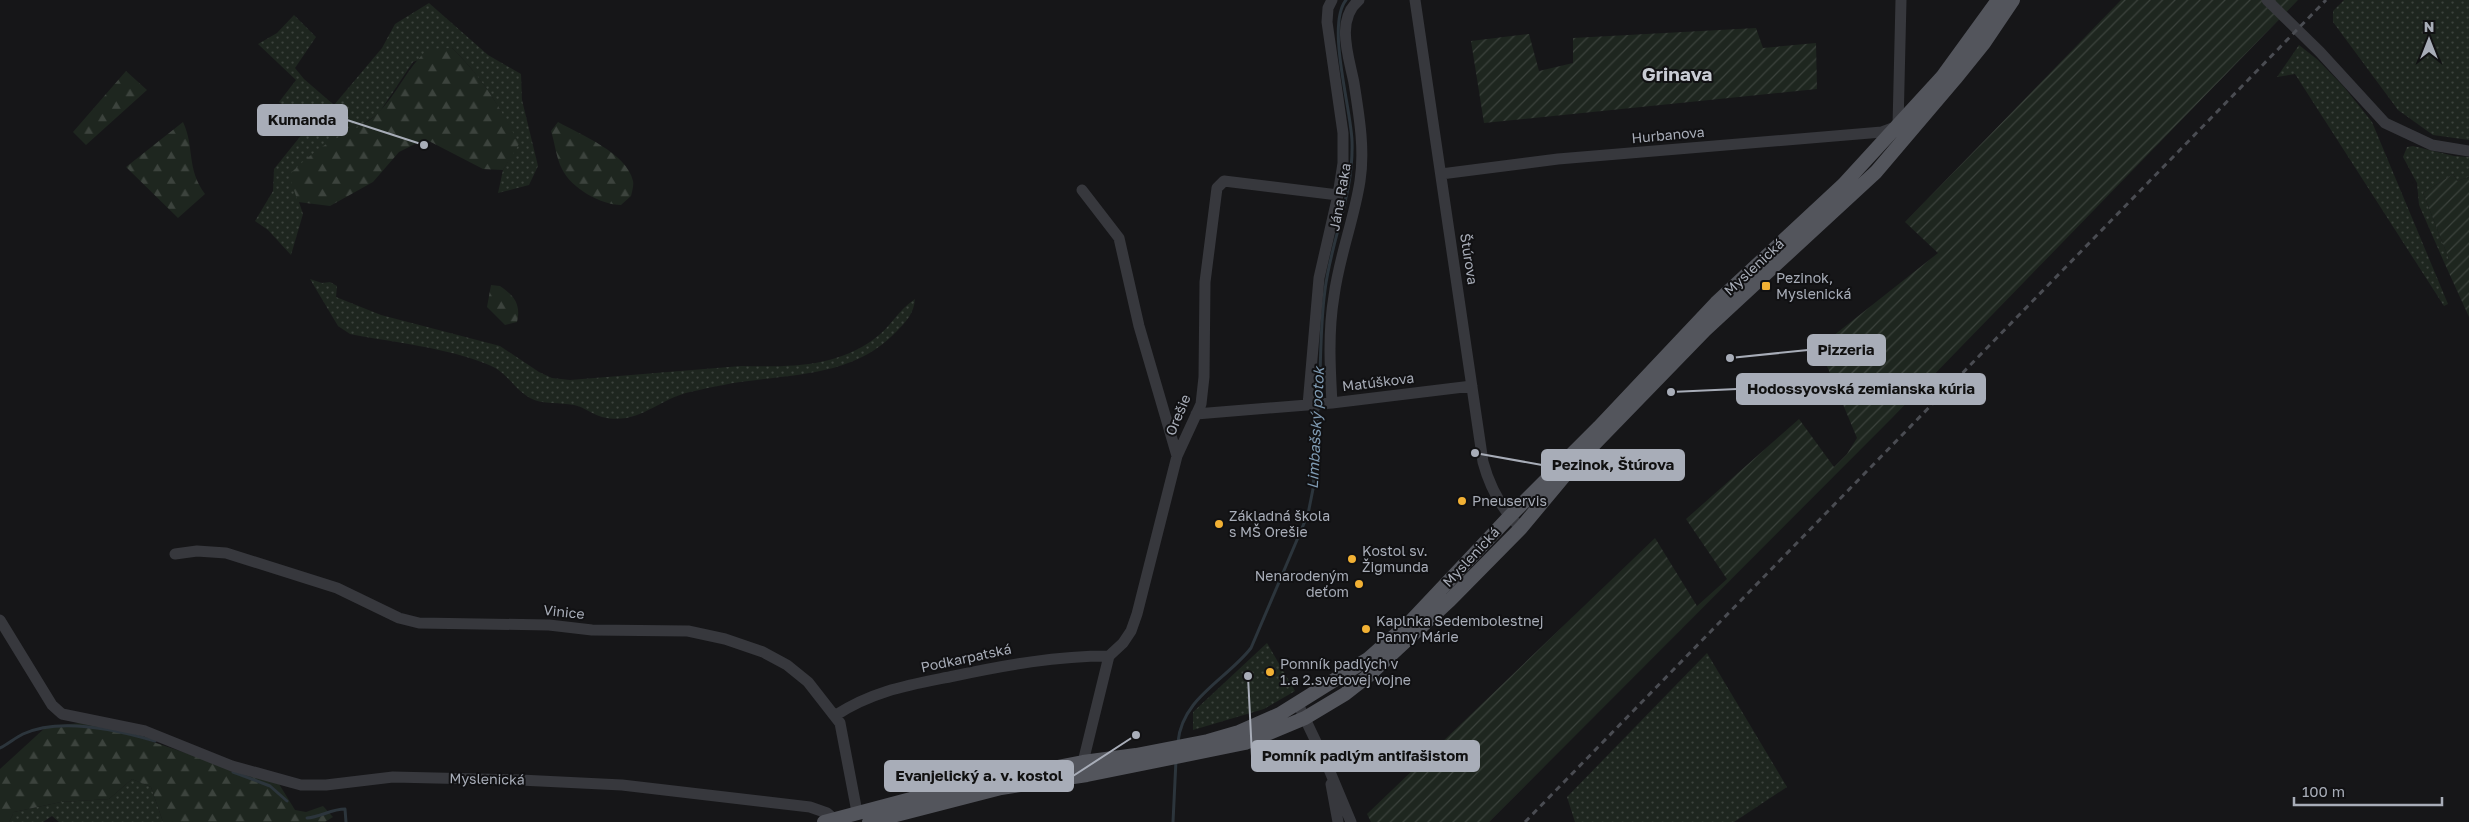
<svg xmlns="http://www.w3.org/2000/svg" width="2469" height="822" font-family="'Golos Text',sans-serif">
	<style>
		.grass { fill: url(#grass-dots) }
		.forest { fill: url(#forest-firs) }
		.garden { fill: url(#garden-furrows) }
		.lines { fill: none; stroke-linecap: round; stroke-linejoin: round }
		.stream { stroke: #2c353c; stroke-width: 3 }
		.minor { stroke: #37383d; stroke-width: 11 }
		.major { stroke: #53555c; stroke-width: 14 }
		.rail { stroke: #4a4c52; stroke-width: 3; stroke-dasharray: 6 5; stroke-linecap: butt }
		.poi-dot { fill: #f2b134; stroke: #111113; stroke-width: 2 }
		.labels { text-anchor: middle; stroke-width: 4; stroke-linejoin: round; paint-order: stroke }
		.street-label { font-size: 14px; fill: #a8adb8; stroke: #111113 }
		.poi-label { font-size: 14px; fill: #a8adb8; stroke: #111113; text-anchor: start }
		.water-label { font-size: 15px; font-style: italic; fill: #7f9bb3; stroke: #111113 }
		.district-label { font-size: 19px; font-weight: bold; fill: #c9ccd4; stroke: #111113 }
		.leader { fill: none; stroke: #a8adb8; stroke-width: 2 }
		.callout-dot { fill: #a8adb8; stroke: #111113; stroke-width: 2 }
		.callout { fill: #a8adb8; stroke: #a8adb8; stroke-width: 2 }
		.callout-label { font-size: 15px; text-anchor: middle; font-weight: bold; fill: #111 }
	</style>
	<defs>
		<pattern id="grass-dots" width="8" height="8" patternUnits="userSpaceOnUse" patternTransform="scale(1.25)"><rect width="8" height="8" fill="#1e261f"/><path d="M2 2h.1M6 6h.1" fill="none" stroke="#3c433d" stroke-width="1.8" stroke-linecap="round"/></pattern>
		<pattern id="forest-firs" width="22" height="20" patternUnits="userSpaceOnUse" patternTransform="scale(1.25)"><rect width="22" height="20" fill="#1e261f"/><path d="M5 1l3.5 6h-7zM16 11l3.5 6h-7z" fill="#3c433d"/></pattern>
		<pattern id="garden-furrows" width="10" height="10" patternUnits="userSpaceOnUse" patternTransform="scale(1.25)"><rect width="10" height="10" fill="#1e261f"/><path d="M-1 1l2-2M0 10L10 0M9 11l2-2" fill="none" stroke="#3c433d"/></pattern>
	</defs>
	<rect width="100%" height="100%" fill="#161618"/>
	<path class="grass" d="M2344,0H2469V140L2433,135L2398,110L2333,22V11Z
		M429,3L488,55L521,74L522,100L538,166L529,185L498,193L503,170L518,144C501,108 481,76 452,48L413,62L379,113L290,175L303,214L291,255L268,230L255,221L273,191L274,169L307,128L279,102L296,80L258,44L277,33L294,15L316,37L295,68L304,79L334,105L382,48L395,24Z
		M2299,45L2318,60L2344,87L2372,122L2448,304L2444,306L2295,74L2277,77Z
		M2413,146L2454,156L2469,157V177L2457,181L2453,174L2423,193L2449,259L2444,262L2419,205L2417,183L2403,157L2407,147Z
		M310,279L322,283L330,282L337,286L336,297L381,315L500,346L539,372L552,378L570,380L741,366C787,367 835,368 874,339C890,328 898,310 915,299C914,313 906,322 897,331C858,372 809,373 757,380C735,382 712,387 690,392C657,399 639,426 602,417C592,414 584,407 574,405C560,402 543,405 530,398C514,389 507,372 489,365C445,347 396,343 350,334L338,326Z
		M1267,643L1295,691L1264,709L1193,730V712Z
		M1707,653L1787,787L1734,822H1575L1567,797Z
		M132,779L151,787L163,822H59L52,816L43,822H9L14,812L61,802L109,799Z"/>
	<path class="forest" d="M452,48C481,76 501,108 519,144L503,170L483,169L425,139L399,152L373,182L330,206L298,202L289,175C303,161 318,148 335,139C350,131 366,125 378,113C397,94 407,68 428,49Z
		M126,71L147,90L86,145L73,132Z
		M183,122C195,148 186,168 205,194L178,218L126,167Z
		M558,122C581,135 627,153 633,181C634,185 632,192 631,196L621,205C601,205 571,188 562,169C556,158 555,143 551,131Z
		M491,285L500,286C515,296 521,305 517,322L505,325L487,307Z
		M93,722L279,784L295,810L306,812L323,806L333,817L325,822H163L151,787L132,779L109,799L61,802L14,812L9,822H0V769L47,726Z"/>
	<path class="garden" d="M2121,0H2298L1891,419L1489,822H1371L1367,814L1655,538L1697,606L1727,579L1686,519L1799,419L1834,467L1847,454L1857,438L1819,347L1938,253L1905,222Z
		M1756,28L1763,48L1816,43L1817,89L1484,123L1471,41L1529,34L1539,71L1573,63V38Z
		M2453,174L2457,181L2469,177V317L2444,262L2449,259L2423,193Z"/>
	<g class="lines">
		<path class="stream" d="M1319,400C1321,364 1320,326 1325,290C1331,240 1354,194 1352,141C1351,108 1326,25 1346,0
			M1178,742C1182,698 1226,680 1251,648L1308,514L1313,489L1318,407
			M0,748C8,744 15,738 23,734C60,717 118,730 155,741
			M233,772L270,786L287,801
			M307,818C321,817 331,809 345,809L346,822
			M1173,822L1176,760"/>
		<path class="minor" d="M1415,0L1483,462C1490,488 1501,509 1521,528
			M2267,0L2320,52L2385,123L2432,145L2469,151
			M1441,174L1558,159L1882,132L1898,126L1901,0
			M1082,190L1119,238L1139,326L1177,456
			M1332,403C1330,368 1328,331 1334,296C1339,257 1354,220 1360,181C1365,149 1359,115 1354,83C1349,57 1335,20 1359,0
			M1308,405L1319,278L1338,195L1343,163V133L1327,22L1328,8L1332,0
			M1196,414L1332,403L1472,386
			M175,554L197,551L226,553L337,588L399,618L419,623L549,625L592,630L688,631L725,639L763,652L787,665L808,682L840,723L857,812
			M0,620L52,705L62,714L145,731L232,766L301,785H326L393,777L520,780L622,785L810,807L827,813L834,819
			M1298,704L1328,767L1351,822
			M836,715C875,690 910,685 954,676C1006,665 1056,656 1109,656
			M1083,762L1109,656L1123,643L1131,631L1137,614L1177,456L1201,404L1204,377L1205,282L1217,188L1224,181L1338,195
			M1331,784L1338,822"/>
		<path class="major" d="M824,822L956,787L1083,762L1136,755L1208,741L1239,732L1280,714L1368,659L1409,623L1509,517L1599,427L1716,303L1843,185L1942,77L1998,0
			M869,822L1001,788L1087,775L1245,743L1305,718L1345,694L1368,676L1450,600L1521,528L1571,468L1705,330L1876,172L1955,79L1984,43L2013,0"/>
		<path class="rail" d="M1525,822L2326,0"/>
	</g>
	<g class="poi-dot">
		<rect x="1761" y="281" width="10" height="10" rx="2.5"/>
		<circle cx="1462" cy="501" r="5"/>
		<circle cx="1219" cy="524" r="5"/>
		<circle cx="1352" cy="559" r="5"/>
		<circle cx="1359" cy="584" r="5"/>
		<circle cx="1366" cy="629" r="5"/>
		<circle cx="1270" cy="672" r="5"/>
	</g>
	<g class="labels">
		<g class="street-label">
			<text transform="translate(1668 135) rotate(-5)" y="5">Hurbanova</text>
			<text transform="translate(1340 197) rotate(-80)" y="5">Jána Raka</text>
			<text transform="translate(1469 259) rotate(81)" y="5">Štúrova</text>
			<text transform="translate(1754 267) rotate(-43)" y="5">Myslenická</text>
			<text transform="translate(1378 382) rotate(-7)" y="5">Matúškova</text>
			<text transform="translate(1178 415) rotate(-67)" y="5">Orešie</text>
			<text transform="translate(1471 557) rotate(-47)" y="5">Myslenická</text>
			<text transform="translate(564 612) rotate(6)" y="5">Vinice</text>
			<text transform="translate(966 658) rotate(-12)" y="5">Podkarpatská</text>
			<text transform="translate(487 779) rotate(1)" y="5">Myslenická</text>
		</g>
		<g class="poi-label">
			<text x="1776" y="283">Pezinok,<tspan x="1776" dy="16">Myslenická</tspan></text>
			<text x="1472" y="506">Pneuservis</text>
			<text x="1229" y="521">Základná škola<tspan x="1229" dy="16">s MŠ Orešie</tspan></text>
			<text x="1362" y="556">Kostol sv.<tspan x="1362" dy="16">Žigmunda</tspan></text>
			<text x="1349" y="581" text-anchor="end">Nenarodeným<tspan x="1349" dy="16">deťom</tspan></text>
			<text x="1376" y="626">Kaplnka Sedembolestnej<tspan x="1376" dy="16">Panny Márie</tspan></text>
			<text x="1280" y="669">Pomník padlých v<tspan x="1280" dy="16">1.a 2.svetovej vojne</tspan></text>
		</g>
		<g class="water-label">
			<text transform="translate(1316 428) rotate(-87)" y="5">Limbašský potok</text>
		</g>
		<g class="district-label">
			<text x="1677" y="81">Grinava</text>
		</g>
	</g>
	<path class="leader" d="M424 145L347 120M1730 358L1808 350M1671 392L1737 389M1475 453L1542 465M1248 676L1252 756M1136 735L1073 776"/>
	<g class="callout-dot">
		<circle cx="424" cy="145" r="5"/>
		<circle cx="1730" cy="358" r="5"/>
		<circle cx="1671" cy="392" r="5"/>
		<circle cx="1475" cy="453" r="5"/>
		<circle cx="1248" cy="676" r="5"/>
		<circle cx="1136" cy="735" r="5"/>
	</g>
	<g class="callout">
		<rect x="258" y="105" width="89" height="30" rx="5"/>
		<rect x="1808" y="335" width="77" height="30" rx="5"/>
		<rect x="1737" y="374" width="248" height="30" rx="5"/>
		<rect x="1542" y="450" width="142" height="30" rx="5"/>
		<rect x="1252" y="741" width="227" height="30" rx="5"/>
		<rect x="885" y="761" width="188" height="30" rx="5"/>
	</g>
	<g class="callout-label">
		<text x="302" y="125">Kumanda</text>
		<text x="1846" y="355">Pizzeria</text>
		<text x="1861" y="394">Hodossyovská zemianska kúria</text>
		<text x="1613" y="470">Pezinok, Štúrova</text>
		<text x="1365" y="761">Pomník padlým antifašistom</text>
		<text x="979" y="781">Evanjelický a. v. kostol</text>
	</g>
	<g transform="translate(2429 40)" stroke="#111113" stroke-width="4" paint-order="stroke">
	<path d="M0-4L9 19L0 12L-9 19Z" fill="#a8adb8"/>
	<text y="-8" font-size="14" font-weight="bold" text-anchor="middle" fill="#a8adb8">N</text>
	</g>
	<path d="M2294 797v8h148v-8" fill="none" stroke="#a8adb8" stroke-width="2.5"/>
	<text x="2302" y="797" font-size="15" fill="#a8adb8" stroke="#111113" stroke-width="4" paint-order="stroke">100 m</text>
</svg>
